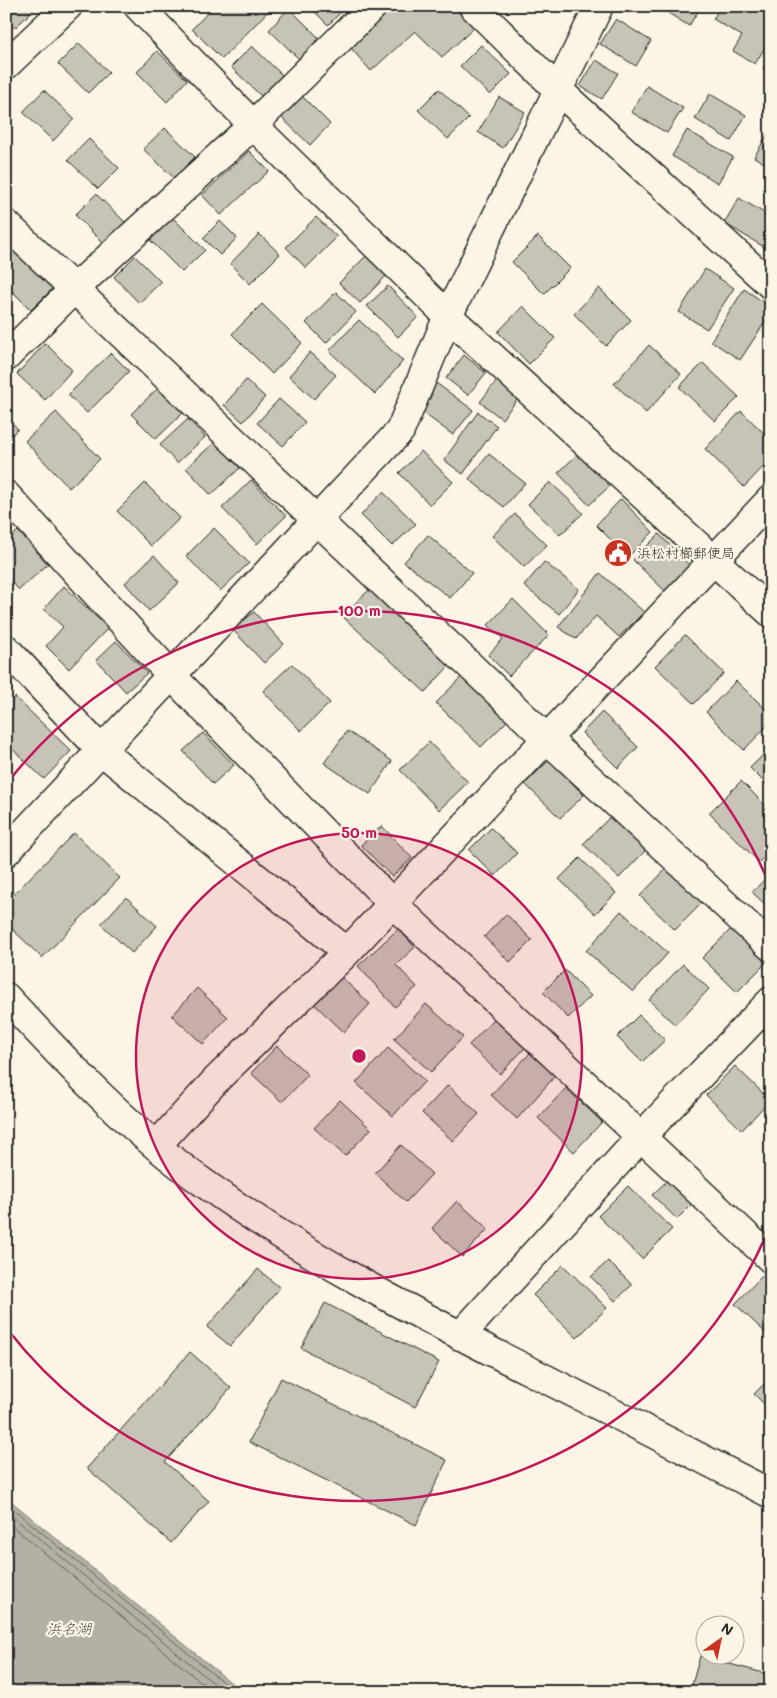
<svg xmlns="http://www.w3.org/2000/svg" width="777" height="1698" font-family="Mali,'Klee One',sans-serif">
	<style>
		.water { fill: #b4b0a5; stroke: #7d7b74 }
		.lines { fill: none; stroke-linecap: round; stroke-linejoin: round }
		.shore { stroke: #62605c; stroke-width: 1 }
		.building { fill: #c8c3b7; stroke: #2b2b2b }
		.minor-casing { stroke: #2b2b2b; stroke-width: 31 }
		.major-casing { stroke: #2b2b2b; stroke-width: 31 }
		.minor { stroke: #fcf5e5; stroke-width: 28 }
		.major { stroke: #fcf5e5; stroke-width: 28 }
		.ring { fill: none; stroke: #c2185b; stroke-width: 2.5 }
		.labels { text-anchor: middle; stroke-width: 4.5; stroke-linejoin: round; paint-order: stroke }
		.poi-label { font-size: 14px; fill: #2b2b2b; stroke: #fcf5e5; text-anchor: start }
		.water-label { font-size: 15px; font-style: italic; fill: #545350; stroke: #fcf5e5 }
		.centre { fill: #c2185b; stroke: #fcf5e5; stroke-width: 2.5 }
		.ring-label { font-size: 15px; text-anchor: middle; font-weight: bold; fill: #c2185b; stroke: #fcf5e5; stroke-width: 4.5; stroke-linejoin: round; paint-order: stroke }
	</style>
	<rect width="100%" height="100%" fill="#fcf5e5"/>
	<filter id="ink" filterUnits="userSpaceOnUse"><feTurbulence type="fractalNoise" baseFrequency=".02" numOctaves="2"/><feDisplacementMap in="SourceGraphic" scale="10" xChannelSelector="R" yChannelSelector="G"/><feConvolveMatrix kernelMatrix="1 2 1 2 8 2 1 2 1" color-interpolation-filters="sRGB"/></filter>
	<g filter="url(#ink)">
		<path class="water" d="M6,1497L235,1686L244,1692H23L6,1677Z"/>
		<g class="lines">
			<path class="shore" d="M6,1503L235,1692
				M6,1511L224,1692
				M6,1521L213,1692"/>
		</g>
		<path class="building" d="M6,6H37L15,28L6,20Z
			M214,6H273L222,59L192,29Z
			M309,6H347L328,25Z
			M391,6H453L474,28L442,57L415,31L371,71L350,47Z
			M657,6H701L689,26Z
			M721,6H754L771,16V37L755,64L733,51L742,36L713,19Z
			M289,8L319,38L299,59L269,30Z
			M616,19L651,41L636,66L600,44Z
			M79,43L109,72L88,93L58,64Z
			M481,45L511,74L490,95L460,66Z
			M252,46L282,75L261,96L231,67Z
			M157,51L187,80L167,102L137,72Z
			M771,54V74L763,69Z
			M596,60L618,73L602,99L580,86Z
			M647,86L683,108L667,133L631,112Z
			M439,89L469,118L448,139L418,110Z
			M44,90L74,119L53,141L23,112Z
			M300,94L330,124L310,145L280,116Z
			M710,94L746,115L731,141L695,119Z
			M499,97L525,112L503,148L478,132Z
			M165,128L195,157L174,178L143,149Z
			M687,130L733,157L718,183L672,156Z
			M769,132L771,133V167L754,157Z
			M89,139L119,168L98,189L68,160Z
			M249,151L269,171L221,215L202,195Z
			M96,194L126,223L105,245L75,215Z
			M739,198L771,217L769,250L724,223Z
			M316,217L337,237L306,268L286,247Z
			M173,218L205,250L182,272L150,240Z
			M220,221L237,238L220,255L203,238Z
			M259,234L280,254L250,284L230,264Z
			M538,236L570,268L544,294L512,262Z
			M11,246L53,288L31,310L6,285V251Z
			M369,253L390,272L360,303L339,283Z
			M135,256L161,282L139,303L114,277Z
			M705,269L734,288L707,329L679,312Z
			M388,286L418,317L398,337L367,306Z
			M599,288L631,320L606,346L574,314Z
			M744,289L771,307V313L740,360L711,341Z
			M336,292L356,312L326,343L306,323Z
			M262,304L302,343L272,374L232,334Z
			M523,306L555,338L529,364L498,332Z
			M359,320L403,361L375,394L329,351Z
			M45,343L72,370L45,400L17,374Z
			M649,345L681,374L646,413L614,384Z
			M310,352L336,375L314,399L289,376Z
			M111,353L129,371L87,413L68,395Z
			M464,355L486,373L468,395L446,378Z
			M703,363L739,397L715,421L679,387Z
			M498,379L520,396L502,419L480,402Z
			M246,380L265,397L243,422L224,405Z
			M436,383L473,410L453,435L418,409Z
			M159,387L184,412L156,439L131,414Z
			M279,399L305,422L283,446L257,423Z
			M741,411L771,440V459L744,487L705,449Z
			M56,412L100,459L69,488L25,441Z
			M478,412L497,426L463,474L444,460Z
			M6,417L18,429L6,440Z
			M188,419L205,437L177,463L160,445Z
			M215,442L240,468L211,495L186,468Z
			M421,451L453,482L430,505L399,473Z
			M581,451L613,483L589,505L558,473Z
			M489,454L525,483L504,507L469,479Z
			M251,480L286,516L257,544L222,508Z
			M550,482L583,513L560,535L528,504Z
			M145,483L180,518L151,546L117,511Z
			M383,492L416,524L392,546L361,515Z
			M621,499L653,532L628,557L596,525Z
			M515,514L547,545L524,567L492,536Z
			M214,528L249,563L220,591L186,556Z
			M18,531L48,564L19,590L6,576V541Z
			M659,534L690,566L665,591L633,560Z
			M428,535L472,573L450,598L404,562Z
			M154,555L179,583L149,611L125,583Z
			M544,562L579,589L559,614L524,586Z
			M600,573L644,612L619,637L596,616L576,639L558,627Z
			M64,586L108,628L69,669L46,646L63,627L44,609Z
			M371,588L451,664L425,692L342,616Z
			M513,599L549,635L509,676L488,655L503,639L488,625Z
			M254,612L284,644L264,663L233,630Z
			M685,635L724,673L694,704L655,666Z
			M116,641L147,673L126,692L96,660Z
			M292,664L330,703L301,731L263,691Z
			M463,675L508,720L481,747L436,703Z
			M736,681L771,714V722L744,750L706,712Z
			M15,697L71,751L44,779L6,743V707Z
			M602,712L638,747L618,768L582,733Z
			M347,731L392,761L370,794L324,763Z
			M203,733L234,765L213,784L183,751Z
			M429,742L468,782L439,810L400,770Z
			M771,747V789L750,768Z
			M549,760L584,795L560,818L525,784Z
			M741,781L771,811V851L759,862L709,813Z
			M612,815L647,849L619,878L583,844Z
			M382,826L412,858L392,877L361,845Z
			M491,828L517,853L495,876L469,850Z
			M74,833L120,878L42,958L6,923V902Z
			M580,858L616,893L595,914L559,879Z
			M668,867L704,901L675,930L640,896Z
			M771,873V910L752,892Z
			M126,897L157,926L132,953L101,924Z
			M621,911L668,953L633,992L586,951Z
			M506,914L532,940L510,962L484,937Z
			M398,929L415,947L396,965L417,987L395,1007L358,966Z
			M731,929L766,963L737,992L702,958Z
			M683,964L709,989L675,1025L649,1000Z
			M565,970L591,996L568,1018L543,992Z
			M339,975L370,1004L344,1032L313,1003Z
			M197,988L228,1017L203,1044L172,1016Z
			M426,1004L463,1037L431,1072L394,1039Z
			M639,1015L665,1040L642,1062L617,1037Z
			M495,1018L526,1047L500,1074L469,1045Z
			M277,1046L308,1075L282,1102L251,1073Z
			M388,1048L425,1081L393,1116L356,1083Z
			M530,1053L555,1076L517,1119L491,1095Z
			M735,1066L770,1100L742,1130L706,1095Z
			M448,1085L479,1114L453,1141L422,1113Z
			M566,1088L602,1122L574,1152L538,1118Z
			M340,1100L371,1129L345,1156L314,1128Z
			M401,1145L432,1174L406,1202L375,1173Z
			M669,1179L693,1203L677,1219L652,1195Z
			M628,1186L672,1229L642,1259L598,1216Z
			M457,1201L488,1229L462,1257L432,1228Z
			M608,1261L632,1285L615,1301L591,1277Z
			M563,1265L607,1308L577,1338L533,1295Z
			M258,1269L280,1288L230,1346L207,1327Z
			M765,1273L771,1279V1338L735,1304Z
			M325,1303L439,1362L415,1407L301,1348Z
			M190,1352L231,1388L165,1462L209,1501L171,1543L87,1468Z
			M771,1377V1411L754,1394Z
			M281,1378L447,1460L416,1525L249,1442Z
			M700,1656L771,1675V1692H690Z"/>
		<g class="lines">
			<defs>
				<path id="minor" d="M138,6L253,125L448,316L771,613
					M473,6L557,89L771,285
					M6,224L546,738L771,947
					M6,357L73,290L253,125L373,6
					M6,495L171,675L392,903L771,1259
					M6,649L103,752L347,952
					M6,852L400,431L448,316L599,6
					M6,997C69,1065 132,1133 208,1186C310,1259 421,1316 532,1372C612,1412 691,1453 771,1494
					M156,1146L217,1079L347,952L771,499
					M460,1336L640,1138L771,1001"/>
				<path id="major" d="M6,65L68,6"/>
			</defs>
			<use href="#minor" class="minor-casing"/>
			<use href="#major" class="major-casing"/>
			<use href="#minor" class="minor"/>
			<use href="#major" class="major"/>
		</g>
	</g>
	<circle cx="359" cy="1056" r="223" fill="#c2185b" fill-opacity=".12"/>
	<g class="ring">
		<circle cx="359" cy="1056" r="223"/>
		<path d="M770 1226A445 445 0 0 1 8 1330M8 782A445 445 0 0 1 770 886"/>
	</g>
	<defs>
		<symbol id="civic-disc" viewBox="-11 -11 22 22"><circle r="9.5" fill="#c8321e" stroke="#fcf5e5"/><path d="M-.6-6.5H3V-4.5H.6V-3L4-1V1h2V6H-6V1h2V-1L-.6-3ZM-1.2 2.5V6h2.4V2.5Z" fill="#fff"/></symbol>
	</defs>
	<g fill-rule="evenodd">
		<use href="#civic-disc" x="602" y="537" width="32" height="32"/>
	</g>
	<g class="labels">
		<g class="poi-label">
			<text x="637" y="558">浜松村櫛郵便局</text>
		</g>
		<g class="water-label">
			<text x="69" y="1634">浜名湖</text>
		</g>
	</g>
	<circle cx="359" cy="1056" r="8" class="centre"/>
	<g class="ring-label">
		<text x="359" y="616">100 m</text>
		<text x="359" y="838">50 m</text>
	</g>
	<rect width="777" height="1698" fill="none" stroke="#fcf5e5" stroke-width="25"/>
	<rect x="12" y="12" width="752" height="1673" fill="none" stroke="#2b2b2b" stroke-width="2" filter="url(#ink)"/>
	<g transform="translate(720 1640) rotate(33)"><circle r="24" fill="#fcf5e5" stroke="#a8a49b"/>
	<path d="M0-4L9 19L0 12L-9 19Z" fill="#c8321e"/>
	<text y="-8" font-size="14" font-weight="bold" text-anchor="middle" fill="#2b2b2b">N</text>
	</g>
</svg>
